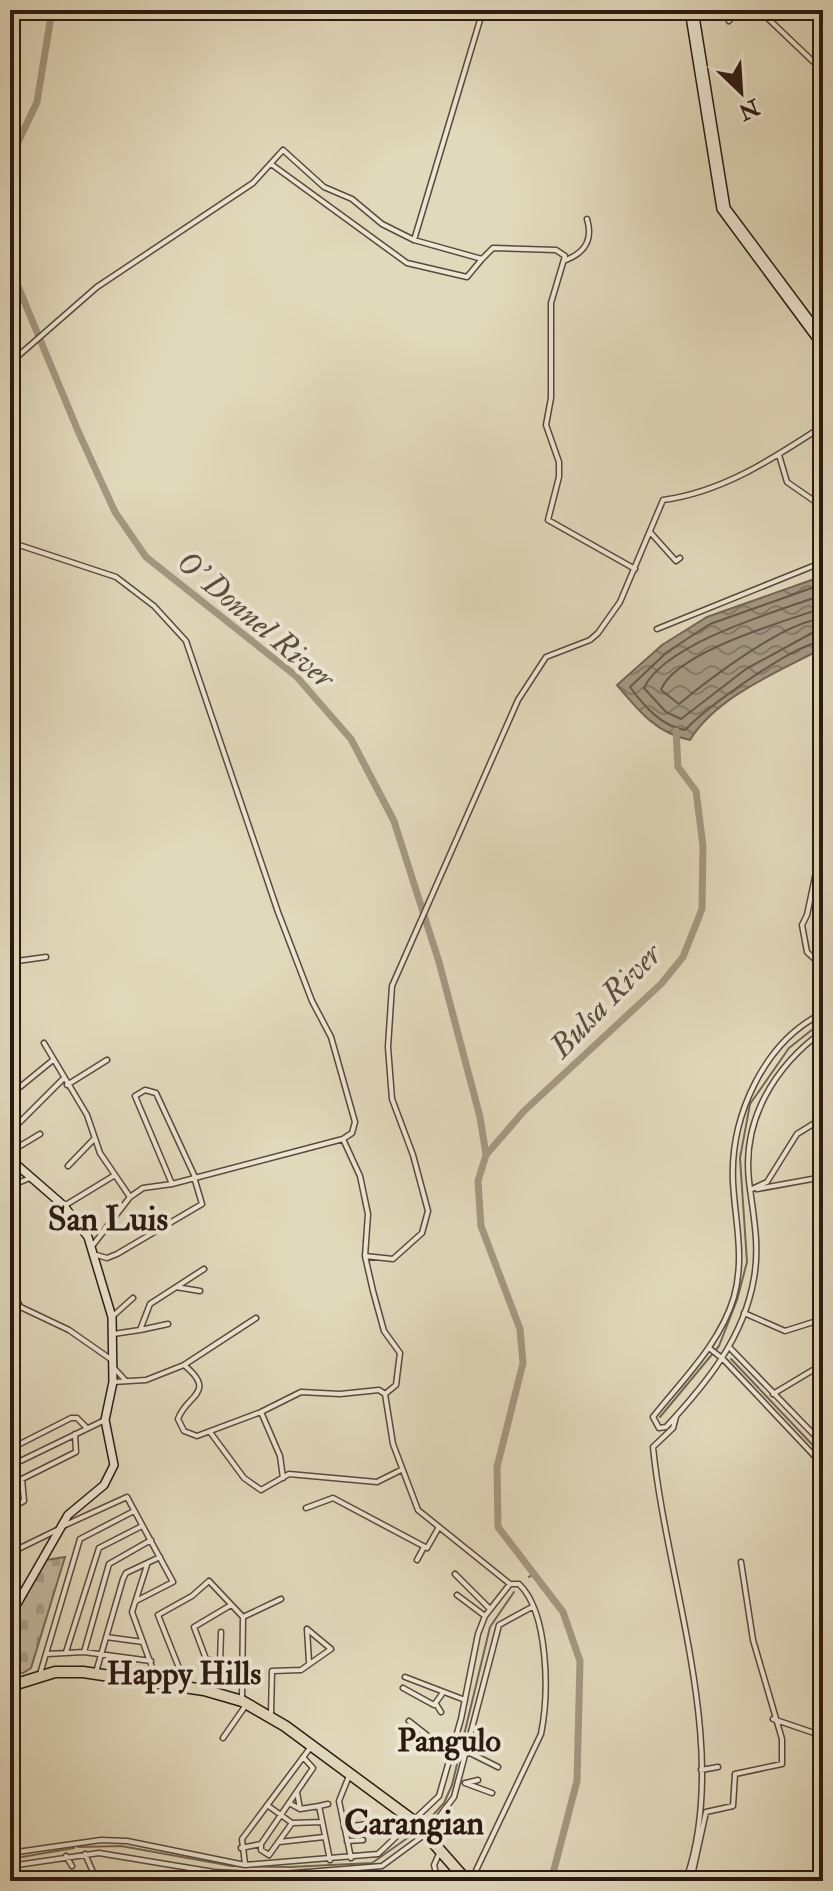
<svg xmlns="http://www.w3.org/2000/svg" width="833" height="1891" font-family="'IM FELL Double Pica',serif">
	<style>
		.cemetery { fill: url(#cemetery-stones); stroke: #776858; stroke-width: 2 }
		.water { fill: url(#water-waves); stroke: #736555; stroke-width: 2 }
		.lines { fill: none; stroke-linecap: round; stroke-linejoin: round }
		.shore { stroke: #68584a; stroke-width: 2 }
		.stream { stroke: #736555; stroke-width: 2 }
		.river { stroke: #a39882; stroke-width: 7 }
		.street-casing { stroke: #59493c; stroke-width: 7 }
		.secondary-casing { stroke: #2c1912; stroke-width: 10 }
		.highway-casing { stroke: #2c1912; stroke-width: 13 }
		.street { stroke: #ece6d3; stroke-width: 4 }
		.secondary { stroke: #ece6d3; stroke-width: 7 }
		.highway { stroke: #e1d9bb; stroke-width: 10 }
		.labels { text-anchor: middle; stroke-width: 8; stroke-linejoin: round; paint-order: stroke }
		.water-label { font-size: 32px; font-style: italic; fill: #5c4c3f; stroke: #ece6d3 }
		.neighbourhood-label { font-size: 32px; font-weight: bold; fill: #2c1912; stroke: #ece6d3 }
		.quarter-label { font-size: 34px; font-weight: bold; fill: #2c1912; stroke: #ece6d3 }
	</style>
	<defs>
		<pattern id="cemetery-stones" width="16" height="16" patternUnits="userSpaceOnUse" patternTransform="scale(2)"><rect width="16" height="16" fill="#c2b89e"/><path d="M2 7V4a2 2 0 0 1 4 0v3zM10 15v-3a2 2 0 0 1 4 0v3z" fill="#a79e87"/></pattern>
		<pattern id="water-waves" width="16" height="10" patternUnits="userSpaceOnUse" patternTransform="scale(2)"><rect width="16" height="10" fill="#a39882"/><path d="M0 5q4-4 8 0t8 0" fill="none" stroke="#857b69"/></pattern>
	</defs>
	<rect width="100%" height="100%" fill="#e1d9bb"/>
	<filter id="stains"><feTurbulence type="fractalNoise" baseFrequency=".0025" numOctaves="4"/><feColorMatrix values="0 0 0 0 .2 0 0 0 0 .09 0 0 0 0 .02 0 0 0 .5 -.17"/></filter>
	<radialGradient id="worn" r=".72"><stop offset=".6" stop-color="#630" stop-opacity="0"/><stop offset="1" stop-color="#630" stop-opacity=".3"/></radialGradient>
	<path class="cemetery" d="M65,1557L31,1668L23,1673L13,1672L10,1620L46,1560Z"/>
	<path class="water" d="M823,576V648C780,671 717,696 690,740C656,733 639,711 617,685L662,645L707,617Z"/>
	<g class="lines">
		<path class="shore" d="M823,584L710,624L667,652L630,687C644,706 661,726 685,730C707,707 792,645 823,641
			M823,595C777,611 665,643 644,688L666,712L681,719L746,669L812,633L823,631
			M823,608C785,621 675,652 661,690L679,704C708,680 786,620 823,619"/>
		<path class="stream" d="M731,1359L823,1456
			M660,1417L719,1346L737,1300L747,1262L740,1158L750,1104L789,1048L823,1021
			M529,1577L534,1573
			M424,1825L444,1803L452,1785L490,1627L514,1592
			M78,1847L121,1846L232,1866L290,1867L372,1863L416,1832
			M10,1859L74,1848"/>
		<path class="river" d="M10,159L37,102L52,10
			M10,267L78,431L115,512L146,557L296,676L351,739L394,821L439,962L480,1117L486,1155L478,1181L481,1226L520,1329L523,1363L497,1467L498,1527L563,1612L580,1661L577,1781L551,1881
			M486,1155L524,1111L661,984L683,957L702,909L703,846L696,791L678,767L676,731"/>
		<defs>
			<path id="street" d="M483,10L414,240L482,259L493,248L556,250L565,256L551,303V398L546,425L559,462V477L548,520L635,569
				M724,10L729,21
				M759,10L823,71
				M271,164L407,263L467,277L482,259
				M566,260C586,252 593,239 587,219
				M10,363L97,287L253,183L283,150L324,187L352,199L382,224L414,240
				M779,455L787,482L823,507
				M650,532L676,561L680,558
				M10,542L116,577L154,606L186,641L278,912L312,1001L331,1037L355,1122L352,1133L343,1139L172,1184L143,1188L130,1197L93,1245
				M657,629L823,562
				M823,839L807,915L802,925L807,952L823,967
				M10,962L46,957
				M823,1013C763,1042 730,1118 733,1182C735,1221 745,1257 734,1297C720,1344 683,1379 653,1417L659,1428L666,1427C706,1384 744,1338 754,1278C760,1245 753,1214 749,1181C742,1119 775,1066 823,1031
				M44,1043L87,1115L100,1153L130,1197
				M67,1085L107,1060
				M10,1087L14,1088
				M20,1087L53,1060
				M10,1132L63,1079
				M343,1139L360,1176L368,1214L365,1256L373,1291L384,1331L400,1353L396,1385L385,1394
				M10,1152L40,1134
				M68,1166L94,1139
				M172,1184L135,1096L145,1090L156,1093L195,1177
				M10,1186L30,1178
				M757,1189L823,1177
				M750,1190L767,1182L797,1134L818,1121
				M64,1206L115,1175
				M93,1254L107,1258L117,1254L202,1204L194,1177
				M365,1256L393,1259L422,1233L428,1211L413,1155L392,1099L388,1047L392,986L518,700L546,657L590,640L598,633L620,602L663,500C723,492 774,458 823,426
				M176,1287L200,1291
				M10,1291L19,1304
				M10,1302L69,1330L112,1360
				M744,1313L785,1331L823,1319
				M114,1315L133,1298
				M823,1319L817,1314L823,1229
				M140,1330L168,1324
				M113,1334L140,1330L150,1304L204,1269
				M709,1348L723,1359L823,1465
				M730,1348L823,1444
				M184,1365L256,1318
				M114,1368L126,1381
				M113,1382L146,1380L184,1365C218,1393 186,1395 178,1419L184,1431L197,1436L261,1412L301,1392L340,1394L379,1390L385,1394L393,1444L418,1510L510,1584H519C549,1613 549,1694 541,1734L471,1881
				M773,1394L823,1364
				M261,1412L280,1456L283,1478
				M676,1417L673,1428L653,1447C666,1580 731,1746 687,1877L692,1881
				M210,1432L244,1478L261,1490L289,1474L377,1482L401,1470
				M10,1449L71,1418H77L86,1427
				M10,1466L105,1420
				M10,1485L76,1452L75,1434
				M10,1508L24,1501L22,1479
				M306,1508L333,1498L427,1548L439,1527
				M63,1526L127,1497L173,1582L136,1601
				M10,1553L57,1530
				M417,1560L424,1547
				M147,1565L132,1612L157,1681
				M455,1574L490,1609
				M457,1595L485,1616
				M231,1605L194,1627L206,1659L245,1668
				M243,1617L281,1599
				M307,1629L309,1662
				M106,1637L143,1642
				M66,1652L99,1548L142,1526
				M84,1652L109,1564L151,1540
				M47,1654L84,1652L151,1661
				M220,1663L221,1632
				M96,1672L123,1579L126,1573L160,1557
				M40,1674L80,1539L134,1511
				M405,1677L465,1700
				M182,1685L181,1673L158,1615L192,1596L209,1581L243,1617L242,1698
				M403,1688L434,1705L442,1694
				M436,1704L441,1712
				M271,1714L272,1671L301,1670L331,1649L307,1629
				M773,1719L823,1736
				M409,1721L452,1755
				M223,1738L246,1705
				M468,1752L498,1767
				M701,1770L718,1767
				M349,1776L339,1801L351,1858
				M465,1783L492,1793
				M466,1783L478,1780
				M297,1792L300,1809
				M289,1803L300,1809L319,1806L330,1860
				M267,1805L292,1823L322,1822
				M319,1806L328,1804
				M344,1827L368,1824
				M347,1841L363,1840
				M279,1842L324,1837
				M261,1844V1850L269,1855L292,1823
				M241,1848L261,1844L313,1768L303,1757
				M10,1853L101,1840L127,1841L245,1865L378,1854L439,1796L461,1719L478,1634L485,1616L510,1584
				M85,1854L97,1881
				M66,1856L72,1866
				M245,1864L242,1839L310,1748
				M10,1866L99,1853L214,1872L270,1875L382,1866L427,1833L454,1797L499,1625L532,1607
				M691,1880L706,1812L733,1806L735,1774L782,1764V1739L753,1640L741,1562
				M438,1881L434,1865L439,1854"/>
			<path id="secondary" d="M689,10L721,209L823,347
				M694,10L726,208L823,338
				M10,1159L64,1206L88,1237L112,1317L113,1382L105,1420L114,1465L104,1485L68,1515L10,1616"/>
			<path id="highway" d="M10,1686L55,1672H83L204,1690L242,1701L285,1726L415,1822L467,1881"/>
		</defs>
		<use href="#street" class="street-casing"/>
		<use href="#secondary" class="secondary-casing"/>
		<use href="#highway" class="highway-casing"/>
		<use href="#street" class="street"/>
		<use href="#secondary" class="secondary"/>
		<use href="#highway" class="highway"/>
	</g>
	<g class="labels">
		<g class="water-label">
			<text transform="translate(256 619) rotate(40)" y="11">O' Donnel River</text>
			<text transform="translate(605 1000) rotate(-46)" y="11">Bulsa River</text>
		</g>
		<g class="neighbourhood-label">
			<text x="184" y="1684">Happy Hills</text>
			<text x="449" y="1751">Pangulo</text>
		</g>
		<g class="quarter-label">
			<text x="108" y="1230">San Luis</text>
			<text x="414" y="1834">Carangian</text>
		</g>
	</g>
	<rect width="833" height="1891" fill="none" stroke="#e1d9bb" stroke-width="40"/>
	<rect x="12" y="12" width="809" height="1867" fill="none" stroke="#2c1912" stroke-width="4"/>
	<rect x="20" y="20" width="793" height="1851" fill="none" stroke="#2c1912" stroke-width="2"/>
	<g transform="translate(741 92) rotate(155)" stroke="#ece6d3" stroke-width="6" paint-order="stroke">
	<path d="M0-6L14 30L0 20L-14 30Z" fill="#2c1912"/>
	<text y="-12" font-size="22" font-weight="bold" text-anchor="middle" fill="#2c1912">N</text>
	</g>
	<rect width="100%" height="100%" filter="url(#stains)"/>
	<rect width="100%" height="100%" fill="url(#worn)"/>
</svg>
